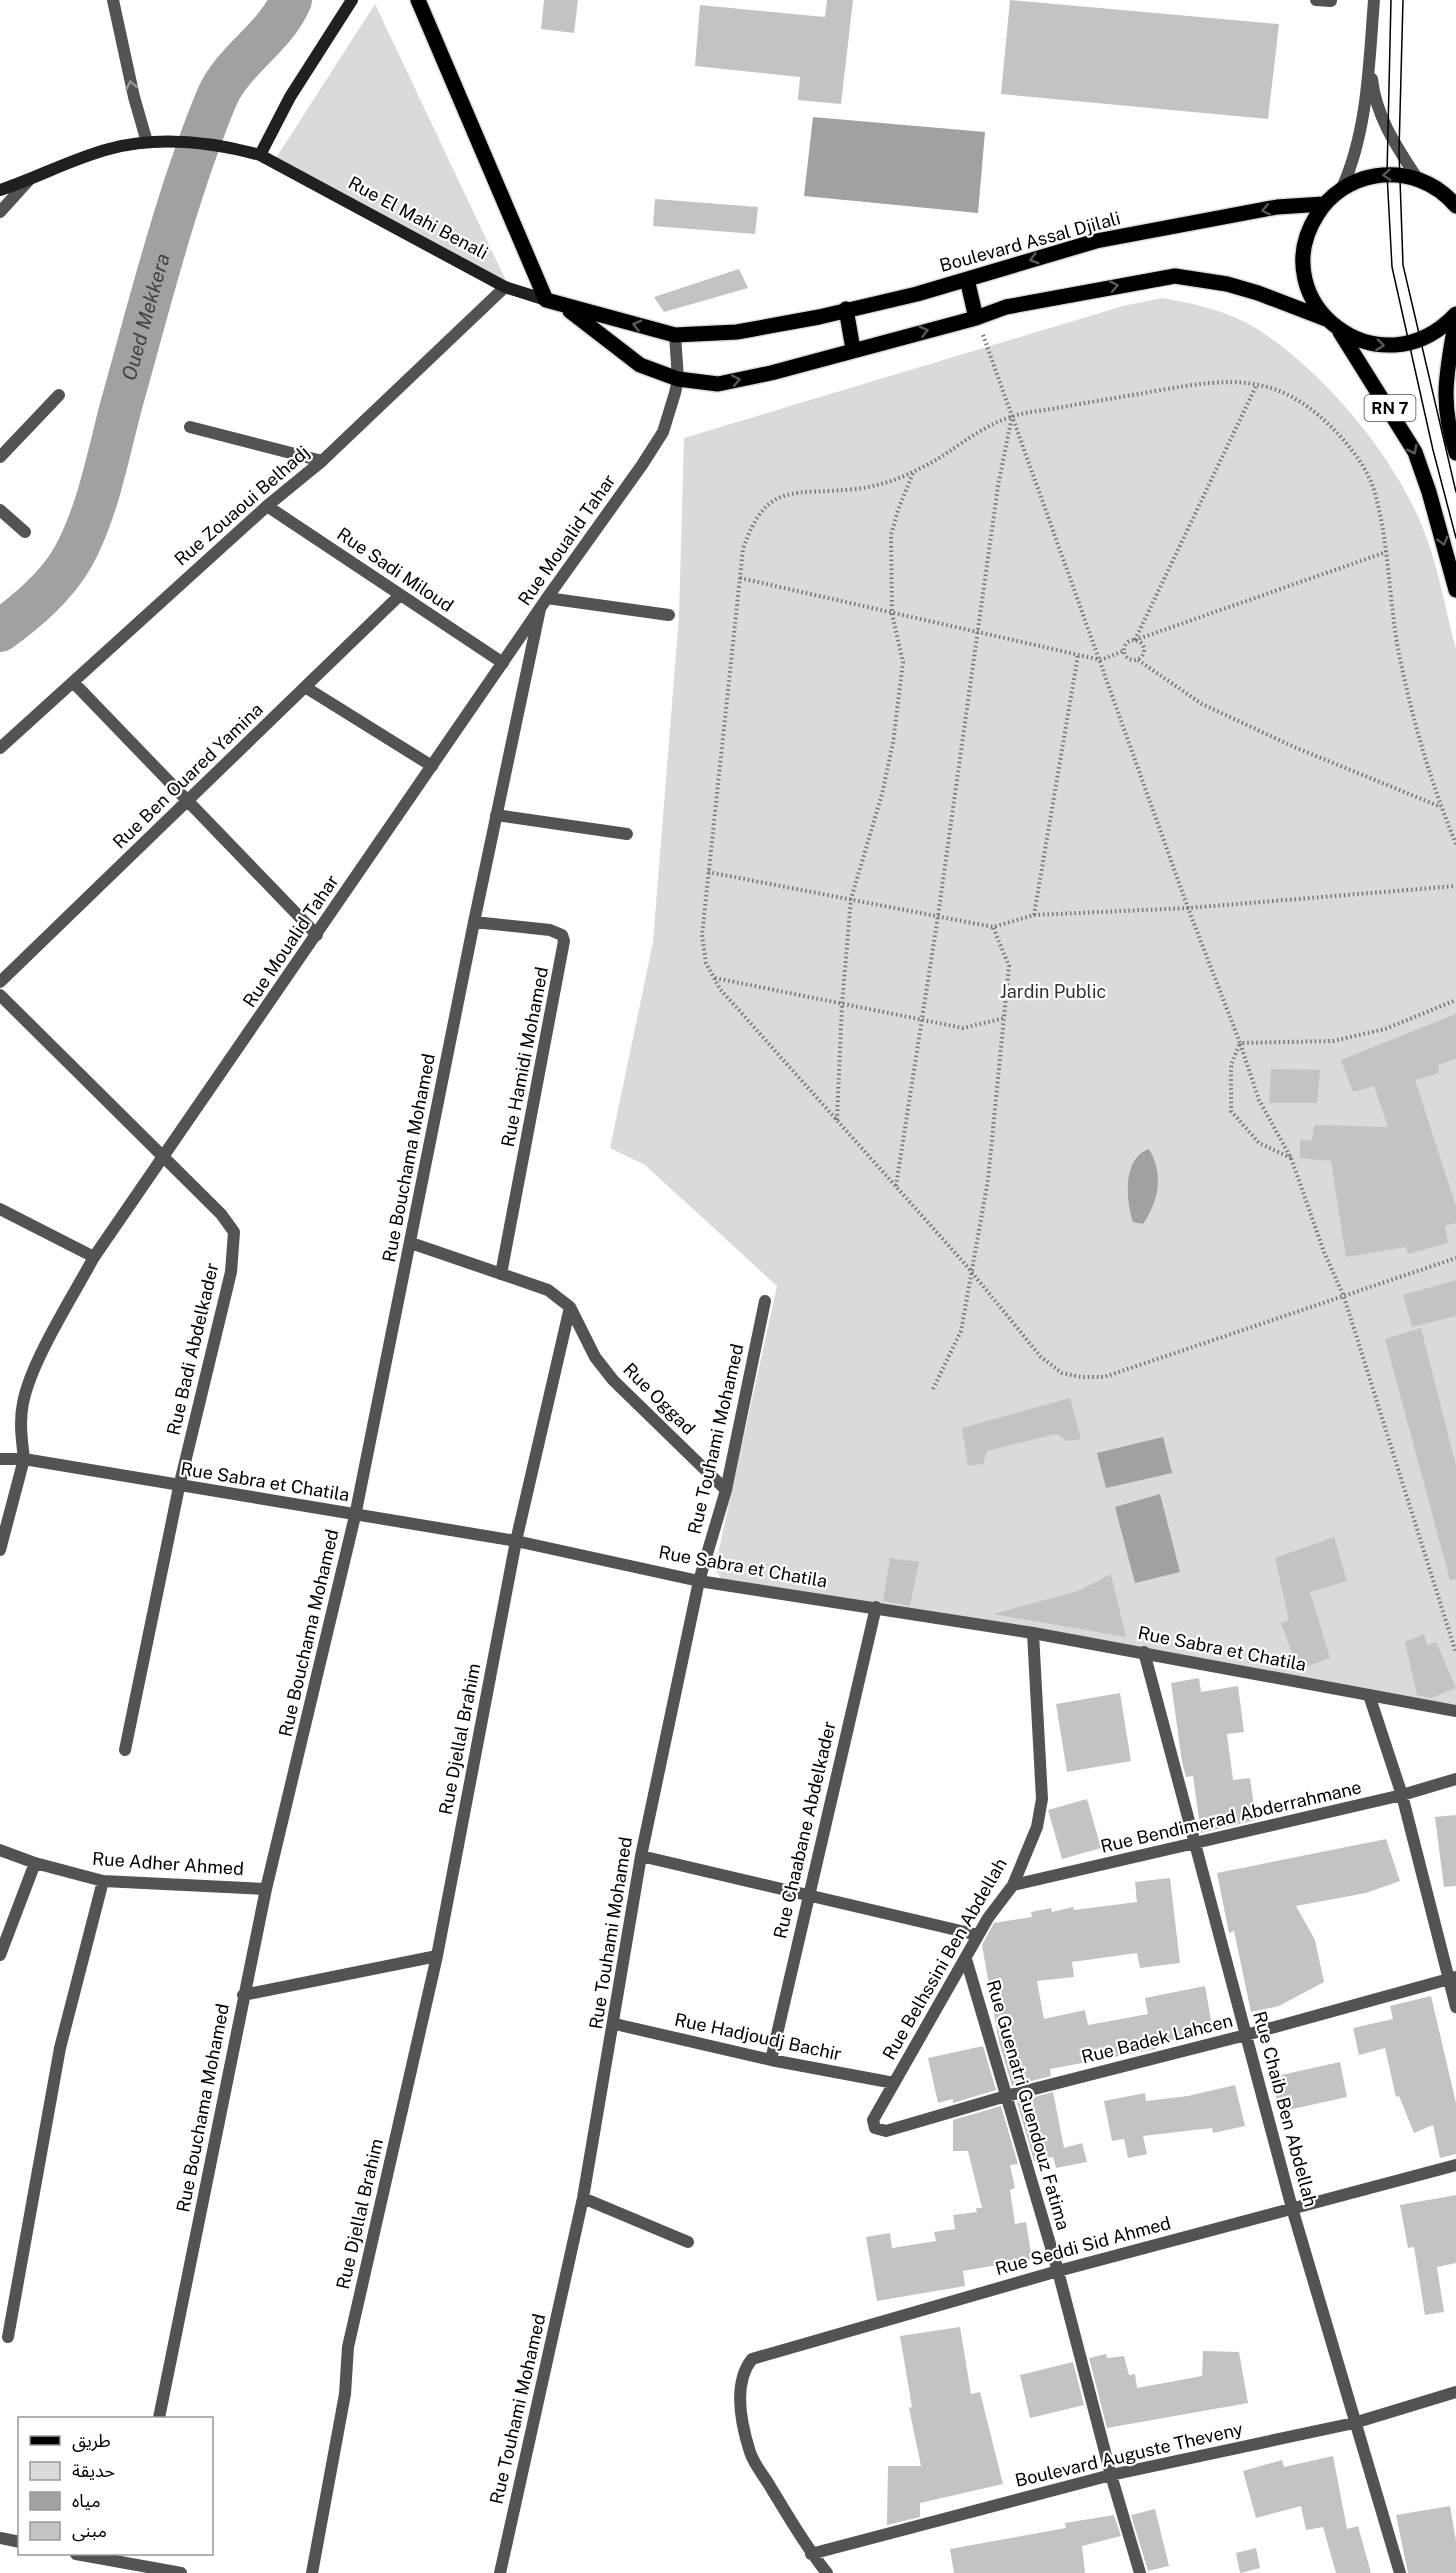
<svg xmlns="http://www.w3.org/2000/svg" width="1456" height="2573" font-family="'Public Sans','Noto Sans Arabic',sans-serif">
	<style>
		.green { fill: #dadada }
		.water { fill: #a1a1a1 }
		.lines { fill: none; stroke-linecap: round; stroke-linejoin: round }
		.river { stroke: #a1a1a1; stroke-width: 42 }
		.building { fill: #c3c3c3 }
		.primary-casing { stroke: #dbdbdb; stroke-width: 18 }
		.path { stroke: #757575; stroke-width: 4; stroke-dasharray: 1.5 3; stroke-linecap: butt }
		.minor { stroke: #535353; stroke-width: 12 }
		.tertiary { stroke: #535353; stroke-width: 12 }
		.secondary { stroke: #202020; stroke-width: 12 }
		.primary { stroke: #000; stroke-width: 15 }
		.tram { stroke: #000; stroke-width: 1.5 }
		.oneway { stroke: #989898 }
		.oneway2 { stroke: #595959 }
		.labels { text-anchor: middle; stroke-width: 4.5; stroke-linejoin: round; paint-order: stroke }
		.shield { fill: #fff; stroke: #4c4c4c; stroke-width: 1.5 }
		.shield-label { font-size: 16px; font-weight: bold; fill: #000 }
		.street-label { font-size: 18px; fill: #000; stroke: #fff }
		.park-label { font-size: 18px; fill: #313131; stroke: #fff }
		.water-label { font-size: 20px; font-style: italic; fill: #424242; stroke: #fff }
	</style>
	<rect width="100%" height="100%" fill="#fff"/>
	<path class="green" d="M375,4L508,285L276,158Z
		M1162,298C1190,303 1219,309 1245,322C1314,359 1393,453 1422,526C1438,564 1445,609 1456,649V1713L721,1579L715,1567L777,1286L645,1165L610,1148L653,942L679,616L684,438L1123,306Z"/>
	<path class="water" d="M813,117L985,132L978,213L804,196Z
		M1149,1149C1164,1175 1159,1200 1143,1224L1133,1222C1126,1201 1122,1158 1149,1149Z
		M1163,1437L1172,1473L1106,1488L1097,1453Z
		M1160,1494L1180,1572L1135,1583L1115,1507Z"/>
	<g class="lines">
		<path class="river" id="s1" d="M0,631C27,611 56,587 73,557C98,512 108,455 121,406C150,303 176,196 217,97C233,60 275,38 291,0"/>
	</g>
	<path class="building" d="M544,0H578L574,33L541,29Z
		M827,0H853L841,104L798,100L800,77L695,66L700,5L825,17Z
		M1010,0L1279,24L1268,119L1001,94Z
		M655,199L758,207L755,234L653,226Z
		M739,269L748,288L664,312L654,297Z
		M1456,1014V1059L1438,1065L1439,1073L1415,1080L1456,1206V1223L1445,1226L1448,1243L1408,1254L1406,1247L1346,1257L1331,1161L1300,1158V1139L1312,1141L1314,1125L1388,1127L1374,1086L1353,1092L1341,1060Z
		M1271,1069L1320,1070L1317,1103H1269Z
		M1456,1280V1316L1412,1327L1403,1295Z
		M1421,1328L1456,1466V1579L1450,1580L1385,1339Z
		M1070,1398L1081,1439L1067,1441L1056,1434L987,1451L983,1464L968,1466L962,1428Z
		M1334,1537L1347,1581L1310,1592L1330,1658L1298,1670L1281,1623L1289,1620L1275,1558Z
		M890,1558L919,1562L910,1606L883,1601Z
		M1111,1574L1126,1637L993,1614L1078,1591Z
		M1424,1634L1427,1645L1436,1642L1456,1688L1431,1698L1417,1695L1405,1642Z
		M1199,1678L1201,1692L1238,1686L1244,1732L1227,1734L1233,1780L1250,1778L1256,1820L1201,1833L1193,1776L1186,1777L1182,1762L1171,1683Z
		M1120,1693L1131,1761L1067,1772L1056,1704Z
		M1087,1799L1101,1848L1062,1859L1048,1810Z
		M1456,1815V1886L1444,1887L1435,1817Z
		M1386,1839L1400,1881L1366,1893L1296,1906L1315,1940L1324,1982L1279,2006L1251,2012L1234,1931L1229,1933L1217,1873Z
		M1170,1878L1180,1963L1140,1968L1137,1953L1072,1962L1074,1977L1037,1981L1044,2019L1085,2010L1088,2025L1148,2014L1145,1998L1205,1986L1213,2032L1155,2043L1156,2049L1050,2069L1051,2076L1012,2086L999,2042L982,1945L994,1923L1032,1917L1031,1912L1051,1908L1052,1912L1073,1907L1074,1910L1137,1902L1135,1882Z
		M1431,1996L1456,2103V2154L1440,2158L1433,2125L1414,2133L1399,2096L1396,2097L1385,2048L1359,2055L1353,2028L1393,2019L1390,2006Z
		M983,2046L996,2090L953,2103V2099L938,2103L928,2058Z
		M1340,2062L1347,2097L1279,2112L1272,2077Z
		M1235,2085L1245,2126L1213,2133L1212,2128L1143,2136L1147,2154L1128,2158L1124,2139L1112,2141L1104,2101L1145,2093L1146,2101L1188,2096Z
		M1053,2092L1064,2148L1082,2143L1087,2162L1056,2168L1053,2157L1034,2161L1017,2102Z
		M1001,2106L1018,2164L1010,2165L1015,2188L1010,2190L1015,2224L1026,2222L1032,2259L963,2271L965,2286L877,2301L866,2237L890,2233L892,2248L936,2241L934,2232L955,2229L953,2215L977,2212L976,2208H982L968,2151H953V2120Z
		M1456,2195V2263L1437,2267L1444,2312L1425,2315L1414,2247L1408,2248L1400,2205Z
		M960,2327L971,2394L980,2392L1003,2484L920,2503V2517L887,2525L888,2466H921L909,2408L912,2407L900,2336Z
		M1203,2351L1239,2352L1248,2403L1107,2428L1089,2358L1106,2354L1107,2358L1124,2356L1129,2375L1135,2374L1137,2388L1202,2376Z
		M1073,2362L1084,2405L1030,2418L1020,2375Z
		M1333,2456L1347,2529L1358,2526L1371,2573H1336L1323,2527L1306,2530L1301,2506L1256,2518L1243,2471L1282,2460L1284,2467Z
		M1450,2506L1456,2541V2573H1408L1396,2515Z
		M1155,2509L1169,2566L1148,2571L1131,2515Z
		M1114,2515L1121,2536L1082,2546L1085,2573H954L950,2549L1066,2528L1065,2523Z
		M1256,2548L1260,2568L1240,2573L1236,2553Z"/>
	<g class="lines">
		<defs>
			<path id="primary" d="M418,0L546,300L675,335L737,332L819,317L917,294L1096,241L1277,207L1324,204
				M1456,206C1436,182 1406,171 1375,176C1351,180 1330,194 1317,215C1262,302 1380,395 1456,314
				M967,279L976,318
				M846,309L853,349
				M570,311L640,365L678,379L718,384L771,373L976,318L1006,307L1175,276L1227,284L1258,293L1326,319
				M1456,319C1447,371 1439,401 1456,453
				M1340,332L1415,452L1429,492L1456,590"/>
		</defs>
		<use href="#primary" class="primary-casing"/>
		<path class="path" d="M983,335L1188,908L1240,1043L1333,1041L1385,1029L1456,1000
			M740,578L1101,660L1123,651
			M1124 650a10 10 0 1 1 20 0a10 10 0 1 1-20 0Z
			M1135,640L1257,384
			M1135,640L1386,552
			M1138,660L1202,704L1294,747L1441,807
			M1456,844C1430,781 1411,715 1398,649C1389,599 1389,546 1376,497C1370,473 1356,454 1340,436C1281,372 1234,377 1155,391C1122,397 1090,402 1057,408C1043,411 1028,411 1014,416C991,422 966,440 947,453C919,471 889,485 856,489C795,496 767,479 743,549L702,935L706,963L720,989L965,1264L1041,1357L1062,1373L1081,1377H1104L1456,1258
			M708,872L993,927L1034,915L1078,655
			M1034,915L1188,908L1456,886
			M715,978L963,1028L1005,1018
			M837,1120L842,1004L851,899L882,794L893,743L903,662L892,614L891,535L898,510L913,473
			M1291,1158L1259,1143L1231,1111V1065L1240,1043L1259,1100L1291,1158L1324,1252L1344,1297L1456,1653
			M896,1186L938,916L998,486L1012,416
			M933,1389L961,1331L988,1180L1009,966L993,927"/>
		<path class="minor" d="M1316,0L1331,1
			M0,212L29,180
			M190,427L322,461
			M0,457L59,395
			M267,506L503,663
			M0,510L25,532
			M547,598L669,615
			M73,682L317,935
			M305,687L432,766
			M0,748L267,506L322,461L505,287
			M496,815L627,834
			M474,922L550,930L562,935L564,941L501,1274
			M0,982L400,595
			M0,995L221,1214L234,1232L231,1272L179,1487L125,1750
			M0,1209L94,1257
			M570,1307L595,1357L613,1380L726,1490
			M0,1459H24L0,1550
			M1033,1633L1042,1799L1037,1827L1013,1885L988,1918L873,2120L875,2128L886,2131L1006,2096L1246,2035L1456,1977
			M1144,1652L1292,2208L1400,2573
			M1369,1695L1402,1795L1456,2007
			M0,1850L35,1863L103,1881L266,1889
			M641,1856L978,1935
			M1013,1885L1402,1795L1456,1779
			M0,1955L35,1863
			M966,1959L1058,2271L1111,2475L1140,2573
			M243,1995L437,1956
			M615,2024L771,2060L894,2083
			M771,2060L876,1607
			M583,2198L688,2242
			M8,2337L60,2048L103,1881
			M159,2418L266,1889L355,1516L474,922L540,609
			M0,2538L20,2542
			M76,2554L181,2573
			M811,2554L1111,2475L1354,2423L1456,2392
			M312,2573L345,2394L348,2347L437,1956L516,1541L570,1307L548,1290L411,1243
			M500,2573L583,2198L641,1856L699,1581L726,1490L765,1301
			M827,2573C805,2546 789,2517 771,2488C765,2477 754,2465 750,2452C741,2424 732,2384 752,2359L1058,2271L1456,2165"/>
		<path class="tertiary" d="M113,0L134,97L147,142
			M1372,79C1376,117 1397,147 1417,178
			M1342,188C1368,130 1369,63 1374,0
			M675,335L678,379L675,393L663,432L642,465L547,598L94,1257C73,1296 31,1361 23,1403C19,1422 22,1441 24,1459L516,1541L699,1581L1033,1633L1456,1711"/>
		<path class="secondary" d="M260,155L290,97L352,0
			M0,190C37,178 71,159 109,149C157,136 212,142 260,155L505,287L546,300"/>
		<use href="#primary" class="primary"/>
		<path class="tram" d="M1391,0L1387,174L1392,267L1433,450L1456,538
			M1403,0L1399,151L1403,265L1456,492"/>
	</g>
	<defs><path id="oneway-chevron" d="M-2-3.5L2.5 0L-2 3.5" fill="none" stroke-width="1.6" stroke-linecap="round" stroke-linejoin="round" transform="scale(1.5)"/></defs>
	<use class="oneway" href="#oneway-chevron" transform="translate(131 85) rotate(-102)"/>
	<g class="oneway2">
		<use href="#oneway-chevron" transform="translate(1387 175) rotate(176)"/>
		<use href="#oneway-chevron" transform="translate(1266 210) rotate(168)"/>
		<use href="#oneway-chevron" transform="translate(1034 259) rotate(164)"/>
		<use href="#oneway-chevron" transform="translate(1114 286) rotate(-11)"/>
		<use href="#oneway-chevron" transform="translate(637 325) rotate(-165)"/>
		<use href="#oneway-chevron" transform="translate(924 331) rotate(-14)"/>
		<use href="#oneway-chevron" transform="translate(1380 345) rotate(7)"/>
		<use href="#oneway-chevron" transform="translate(736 380) rotate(-12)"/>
		<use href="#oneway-chevron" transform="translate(1413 450) rotate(64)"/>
		<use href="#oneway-chevron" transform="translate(1443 541) rotate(75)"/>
	</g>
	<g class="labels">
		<rect class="shield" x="1364.5" y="395" width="51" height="26" rx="4.5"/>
		<g class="shield-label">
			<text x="1390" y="414">RN 7</text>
		</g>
		<g class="street-label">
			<text transform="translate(418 218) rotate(28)" y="6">Rue El Mahi Benali</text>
			<text transform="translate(1030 242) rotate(-15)" y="6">Boulevard Assal Djilali</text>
			<text transform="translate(242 506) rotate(-41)" y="6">Rue Zouaoui Belhadj</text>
			<text transform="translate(567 540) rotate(-55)" y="6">Rue Moualid Tahar</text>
			<text transform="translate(395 570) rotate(34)" y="6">Rue Sadi Miloud</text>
			<text transform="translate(188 776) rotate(-44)" y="6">Rue Ben Ouared Yamina</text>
			<text transform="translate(291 941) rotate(-56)" y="6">Rue Moualid Tahar</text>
			<text transform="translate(525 1057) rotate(-79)" y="6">Rue Hamidi Mohamed</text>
			<text transform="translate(409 1158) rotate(-79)" y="6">Rue Bouchama Mohamed</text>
			<text transform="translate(193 1349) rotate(-77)" y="6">Rue Badi Abdelkader</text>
			<text transform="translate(659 1399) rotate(45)" y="6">Rue Oggad</text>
			<text transform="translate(716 1439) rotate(-77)" y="6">Rue Touhami Mohamed</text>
			<text transform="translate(265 1482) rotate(9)" y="6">Rue Sabra et Chatila</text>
			<text transform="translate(743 1567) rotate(10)" y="6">Rue Sabra et Chatila</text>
			<text transform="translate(309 1633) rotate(-77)" y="6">Rue Bouchama Mohamed</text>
			<text transform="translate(1222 1649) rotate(11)" y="6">Rue Sabra et Chatila</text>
			<text transform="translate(460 1739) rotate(-79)" y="6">Rue Djellal Brahim</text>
			<text transform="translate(1231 1817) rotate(-13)" y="6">Rue Bendimerad Abderrahmane</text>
			<text transform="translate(805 1830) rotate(-77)" y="6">Rue Chaabane Abdelkader</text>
			<text transform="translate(168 1864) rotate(4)" y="6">Rue Adher Ahmed</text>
			<text transform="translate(611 1933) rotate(-81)" y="6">Rue Touhami Mohamed</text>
			<text transform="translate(945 1959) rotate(-60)" y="6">Rue Belhssini Ben Abdellah</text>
			<text transform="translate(758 2037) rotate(12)" y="6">Rue Hadjoudj Bachir</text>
			<text transform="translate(1157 2039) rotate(-14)" y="6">Rue Badek Lahcen</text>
			<text transform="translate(1028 2105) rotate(74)" y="6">Rue Guenatri Guendouz Fatima</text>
			<text transform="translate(203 2108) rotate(-79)" y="6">Rue Bouchama Mohamed</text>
			<text transform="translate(1285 2109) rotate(75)" y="6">Rue Chaib Ben Abdellah</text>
			<text transform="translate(360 2214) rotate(-77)" y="6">Rue Djellal Brahim</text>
			<text transform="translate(1083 2246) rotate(-15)" y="6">Rue Seddi Sid Ahmed</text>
			<text transform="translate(518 2409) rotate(-77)" y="6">Rue Touhami Mohamed</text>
			<text transform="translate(1129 2455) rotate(-13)" y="6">Boulevard Auguste Theveny</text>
		</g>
		<g class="park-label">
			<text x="1053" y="998">Jardin Public</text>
		</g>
		<g class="water-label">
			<text dy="7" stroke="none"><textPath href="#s1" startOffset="356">Oued Mekkera</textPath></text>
		</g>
	</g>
	<rect x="18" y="2417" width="195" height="138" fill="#ffffff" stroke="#999999" stroke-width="1.5"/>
	<rect x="30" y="2436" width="30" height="9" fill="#000000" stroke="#999999" stroke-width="1.5"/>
	<text x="72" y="2447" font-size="18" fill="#000000">طريق</text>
	<rect x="30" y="2462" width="30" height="18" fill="#dadada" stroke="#999999" stroke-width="1.5"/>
	<text x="72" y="2477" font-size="18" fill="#000000">حديقة</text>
	<rect x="30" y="2492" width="30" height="18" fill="#a1a1a1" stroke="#999999" stroke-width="1.5"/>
	<text x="72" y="2507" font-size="18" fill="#000000">مياه</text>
	<rect x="30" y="2522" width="30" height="18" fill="#c3c3c3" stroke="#999999" stroke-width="1.5"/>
	<text x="72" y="2537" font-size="18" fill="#000000">مبنى</text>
</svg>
